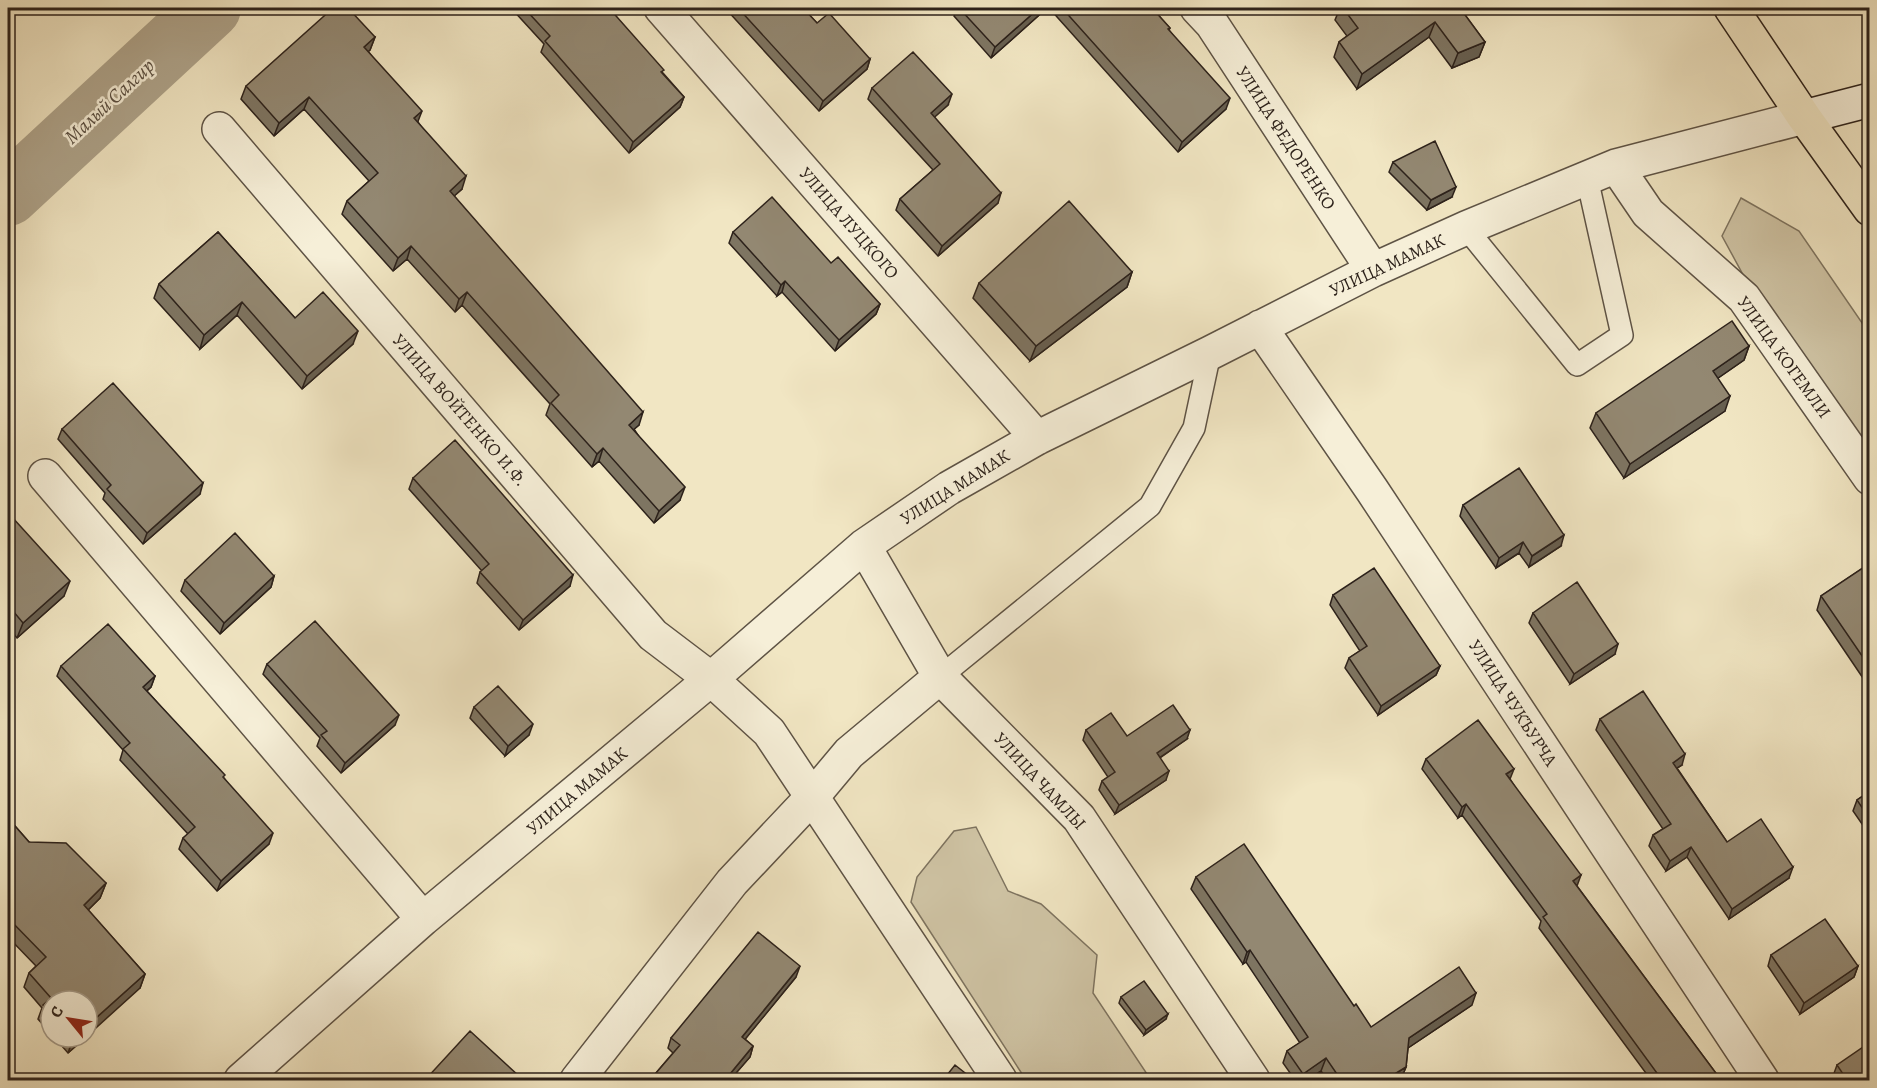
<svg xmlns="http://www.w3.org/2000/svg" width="1877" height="1088" font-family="Alegreya,serif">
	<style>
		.green { fill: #d0c5a6; stroke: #7e7460; stroke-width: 1.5 }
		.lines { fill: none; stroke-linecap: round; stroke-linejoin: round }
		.river { stroke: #aea38a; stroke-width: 62 }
		.service-casing { stroke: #5e5345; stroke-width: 24 }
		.minor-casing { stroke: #5e5345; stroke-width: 36 }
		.secondary-casing { stroke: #2d221b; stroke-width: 36 }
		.primary-casing { stroke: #2d221b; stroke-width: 36 }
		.service { stroke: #f6efd8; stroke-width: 21 }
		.minor { stroke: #f6efd8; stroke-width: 33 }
		.secondary { stroke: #f6efd8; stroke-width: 33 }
		.primary { stroke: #f1e6c3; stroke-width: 33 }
		.wall { fill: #7e7562; stroke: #2d221b; stroke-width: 1.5 }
		.shaded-wall { fill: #675f50; stroke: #2d221b; stroke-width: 1.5 }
		.building { fill: #938872; stroke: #2d221b; stroke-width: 1.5 }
		.labels { text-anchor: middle; stroke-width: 5; stroke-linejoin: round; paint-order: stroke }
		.street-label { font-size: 18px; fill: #2d221b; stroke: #f6efd8 }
		.water-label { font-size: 20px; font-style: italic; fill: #5a4f42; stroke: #f6efd8 }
	</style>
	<rect width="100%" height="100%" fill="#f1e6c3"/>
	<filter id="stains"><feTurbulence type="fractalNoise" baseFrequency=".00333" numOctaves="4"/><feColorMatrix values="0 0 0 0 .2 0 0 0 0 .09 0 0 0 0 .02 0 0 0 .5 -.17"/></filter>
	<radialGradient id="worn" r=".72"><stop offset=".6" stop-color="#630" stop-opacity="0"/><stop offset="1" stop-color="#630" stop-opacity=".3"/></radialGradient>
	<path class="green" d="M1741,198L1799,231L1869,333V459L1753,293L1722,236Z
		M976,827L1008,891L1041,904L1097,955L1093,993L1151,1080H1026L911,902L917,877L954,831Z"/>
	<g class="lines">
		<path class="river" d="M8,195L210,8"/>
		<defs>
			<path id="service" d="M1466,228L1577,365L1622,335L1587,178
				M940,677L1150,506L1194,428L1210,353"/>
			<path id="minor" d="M661,8L1037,438
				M1197,8L1212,24L1373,270
				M219,129L653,635L711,679L769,732L1000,1080
				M1616,166L1648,213L1744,298L1870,478
				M1260,327L1372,490L1762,1080
				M45,476L423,919
				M864,546L940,677L1079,818L1253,1080
				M241,1080L423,919L711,679L864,546L949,488L1037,438L1210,353L1373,270L1466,228L1616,166L1804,117
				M577,1080L732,882L813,796L849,753L940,677"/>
			<path id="secondary" d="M1804,117L1870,100"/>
			<path id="primary" d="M1731,8L1804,117L1870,209"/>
		</defs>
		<use href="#service" class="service-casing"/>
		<use href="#minor" class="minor-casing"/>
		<use href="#secondary" class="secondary-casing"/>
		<use href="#primary" class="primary-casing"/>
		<use href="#service" class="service"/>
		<use href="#minor" class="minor"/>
		<use href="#secondary" class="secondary"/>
		<use href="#primary" class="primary"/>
	</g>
	<path class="wall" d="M511,8H609L663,73L684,97L680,107L629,153L541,52L544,44Z
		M725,8H803L817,23L870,59L867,69L819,111Z
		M957,8H1047L991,58L954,16Z
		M1049,8H1152L1170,28L1169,30L1226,109L1178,152Z
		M1340,8H1460L1485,42L1479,57L1452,68L1429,37L1357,89L1334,57L1339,42L1347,36L1335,20Z
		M375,37L370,50L368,51L418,122L462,189L454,196L639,425L634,429L680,500L654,523L599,461L592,467L546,415L550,404L462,305L455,312L407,259L393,271L342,214L347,201L369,181L304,109L274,136L241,99L246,86Z
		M872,88L948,105L934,117L998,203L938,256L896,210L900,199L933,170L868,99Z
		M1393,162L1452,197L1427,210L1389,172Z
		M218,232L295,318L353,344L302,389L237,315L200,349L154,298L159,284Z
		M733,232L831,263L880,304L876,314L835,351L782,292L777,296L729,243Z
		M1132,272L1127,287L1030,361L973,298L979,283Z
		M1749,346L1744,360L1718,378L1725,411L1624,478L1590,428L1596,413Z
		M62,429L200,494L143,544L103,499L105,493L58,439Z
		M413,478L570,586L519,630L477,583L480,572L482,571L409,489Z
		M1463,505L1561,546L1529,567L1519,553L1496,568L1460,516Z
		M8,521L64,596L17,638L8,627Z
		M1869,564V687L1817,610L1821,596Z
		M274,576L271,587L220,634L181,591L185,580Z
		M1333,595L1440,666L1436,675L1378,715L1345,668L1349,658L1360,651L1330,605Z
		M1533,613L1615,654L1570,684L1529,623Z
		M267,664L395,725L341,773L317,746L320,738L263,674Z
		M61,666L155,676L151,687L147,691L224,778L269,844L217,891L179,849L183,838L188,834L120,760L123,750L57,676Z
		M474,707L529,735L505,756L470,718Z
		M1600,719L1682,765L1677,768L1727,842L1789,878L1729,919L1687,857L1666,871L1649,846L1653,835L1663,829L1596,730Z
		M1086,730L1127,736L1187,739L1160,758L1166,780L1115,814L1099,790L1102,781L1108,777L1083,740Z
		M1426,759L1510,779L1577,886L1721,1080H1651L1539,928L1541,921L1462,815L1458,818L1422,769Z
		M1869,792V834L1853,811L1857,800Z
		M8,818L29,842L106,883L100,898L88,910L145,974L140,988L51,1001V1034L38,1019L42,1008L24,987L29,973L36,966L8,937Z
		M1196,877L1354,1006L1371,1027L1472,1005L1408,1048L1406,1067L1401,1079L1399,1080H1328L1321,1071L1307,1080H1295L1283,1063L1287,1051L1300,1043L1246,962L1243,964L1191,889Z
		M1771,955L1858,966L1854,977L1800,1014L1768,966Z
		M796,977L745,1039L753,1046L750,1057L730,1080H650L673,1053L668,1048L671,1038Z
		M1121,997L1166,1019L1144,1035L1119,1003Z
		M54,1037H86L68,1053Z
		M1837,1065L1869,1080H1836L1833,1076Z"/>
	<path class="shaded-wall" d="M1039,8H1047L991,58L995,47Z
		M1435,22L1429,37L1357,89L1362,74Z
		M375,37L370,50L360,59L364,47Z
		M1485,42L1479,57L1452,68L1458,53Z
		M870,59L867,69L819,111L823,101Z
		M952,94L948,105L927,124L931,113Z
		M309,97L304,109L274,136L279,123Z
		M684,97L680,107L629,153L633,142Z
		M1230,98L1226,109L1178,152L1182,142Z
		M422,111L417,124L414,118Z
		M466,176L462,189L445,204L450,191Z
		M1456,187L1452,197L1427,210L1431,200Z
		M1001,193L998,203L938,256L942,246Z
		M411,246L407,259L393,271L398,258Z
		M1132,272L1127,287L1030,361L1036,346Z
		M785,281L782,292L777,296L781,285Z
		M467,292L462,305L455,312L459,299Z
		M242,302L237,315L200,349L204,335Z
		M880,304L876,314L835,351L839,340Z
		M358,331L353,344L302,389L307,376Z
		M1749,346L1744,360L1708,385L1713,371Z
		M1730,396L1725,411L1624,478L1630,464Z
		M643,412L639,425L625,437L629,425Z
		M603,448L599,461L592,467L597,454Z
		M203,483L200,494L143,544L147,533Z
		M685,487L680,500L654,523L659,511Z
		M1564,535L1561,546L1529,567L1532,556Z
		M1523,542L1519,553L1496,568L1499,558Z
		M573,575L570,586L519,630L523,620Z
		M274,576L271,587L220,634L224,623Z
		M70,581L64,596L17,638L23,623Z
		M1618,644L1615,654L1570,684L1574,674Z
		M1440,666L1436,675L1378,715L1381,706Z
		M155,676L151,687L139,697L143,687Z
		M399,715L395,725L341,773L345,763Z
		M533,724L529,735L505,756L508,746Z
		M1190,730L1187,739L1153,762L1157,753Z
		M1685,754L1682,765L1669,773L1673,763Z
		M1514,769L1510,779L1506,774Z
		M1169,771L1166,780L1115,814L1119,805Z
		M1466,804L1462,815L1458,818L1462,807Z
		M273,833L269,844L217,891L221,881Z
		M1691,847L1687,857L1666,871L1670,861Z
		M1793,867L1789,878L1729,919L1732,909Z
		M1581,875L1577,886L1573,881Z
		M106,883L100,898L78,920L84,905Z
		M1250,950L1246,962L1243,964L1247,952Z
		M800,966L796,977L738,1048L742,1037Z
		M1858,966L1854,977L1800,1014L1804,1003Z
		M145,974L140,988L87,1036V1026Z
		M1476,993L1472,1005L1405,1050L1409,1038Z
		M1168,1014L1166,1019L1144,1035L1146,1030Z
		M75,1037H86L68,1053L73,1039Z
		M753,1046L750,1057L730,1080H725Z
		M1326,1058L1321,1071L1307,1080H1301L1303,1074Z
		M1406,1067L1401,1079L1399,1080H1385Z"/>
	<path class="building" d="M333,8H348L375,37L364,47L422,111L414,118L466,176L450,191L643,412L629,425L685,487L659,511L603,448L597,454L551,403L559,395L467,292L459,299L411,246L398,258L347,201L378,173L309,97L279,123L246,86Z
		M524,8H609L664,70L661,72L684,97L633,142L545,41L550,36Z
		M738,8H803L817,23L829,13L870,59L823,101Z
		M959,8H1039L995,47Z
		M1062,8H1152L1170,28L1168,29L1230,98L1182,142Z
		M1343,8H1460L1485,42L1458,53L1435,22L1362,74L1339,42L1358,28Z
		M913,52L952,94L931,113L1001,193L942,246L900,199L940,164L872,88Z
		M1435,141L1456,187L1431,200L1393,162Z
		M772,197L831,263L838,257L880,304L839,340L785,281L781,285L733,232Z
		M1069,201L1132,272L1036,346L979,283Z
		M218,232L295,318L323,292L358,331L307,376L242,302L204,335L159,284Z
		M1732,321L1749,346L1713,371L1730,396L1630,464L1596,413Z
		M113,383L203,483L147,533L107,489L111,485L62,429Z
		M455,440L573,575L523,620L480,572L489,564L413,478Z
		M1519,468L1564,535L1532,556L1523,542L1499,558L1463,505Z
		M12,517L70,581L23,623L8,605V521Z
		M235,533L274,576L224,623L185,580Z
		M1869,564V666L1821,596Z
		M1374,568L1440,666L1381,706L1349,658L1367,646L1333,595Z
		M1577,582L1618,644L1574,674L1533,613Z
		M315,621L399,715L345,763L321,735L327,731L267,664Z
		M108,624L155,676L143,687L225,775L223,777L273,833L221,881L183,838L195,827L123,749L130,743L61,666Z
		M498,686L533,724L508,746L474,707Z
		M1643,691L1685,754L1673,763L1727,842L1761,819L1793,867L1732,909L1691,847L1670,861L1653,835L1671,824L1600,719Z
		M1173,705L1190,730L1157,753L1169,771L1119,805L1102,781L1115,772L1086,730L1111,713L1127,736Z
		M1478,720L1514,769L1506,774L1581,875L1573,881L1721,1080H1662L1543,917L1547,914L1466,804L1462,807L1426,759Z
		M1869,792V818L1857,800Z
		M8,818L29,842L66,843L106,883L84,905L145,974L87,1026V1001H51V1013L43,1005L51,998L29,973L46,957L8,918Z
		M1244,844L1354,1006L1356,1004L1371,1027L1459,967L1476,993L1409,1038L1406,1067L1385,1080H1341L1326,1058L1303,1074L1287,1051L1308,1037L1250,950L1247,952L1196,877Z
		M1825,919L1858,966L1804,1003L1771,955Z
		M758,932L800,966L742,1037L753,1046L725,1080H650L680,1045L671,1038Z
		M1144,981L1168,1014L1146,1030L1121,997Z
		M470,1031L519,1076L515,1080H425Z
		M1869,1043V1080H1847L1837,1065Z
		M955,1065L974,1080H943Z"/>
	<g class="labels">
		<g class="street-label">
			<text transform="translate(1286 138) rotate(57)" y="6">УЛИЦА ФЕДОРЕНКО</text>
			<text transform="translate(849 223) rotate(49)" y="6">УЛИЦА ЛУЦКОГО</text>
			<text transform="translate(1387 265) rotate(-25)" y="6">УЛИЦА МАМАК</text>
			<text transform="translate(1784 357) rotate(54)" y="6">УЛИЦА КОГЕМЛИ</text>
			<text transform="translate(460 410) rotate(49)" y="6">УЛИЦА ВОЙТЕНКО И.Ф.</text>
			<text transform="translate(955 487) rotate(-32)" y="6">УЛИЦА МАМАК</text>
			<text transform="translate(1513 703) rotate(57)" y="6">УЛИЦА ЧУКЪУРЧА</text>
			<text transform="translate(1040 781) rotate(47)" y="6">УЛИЦА ЧАМЛЫ</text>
			<text transform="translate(577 791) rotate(-40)" y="6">УЛИЦА МАМАК</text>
		</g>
		<g class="water-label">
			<text transform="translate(109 101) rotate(-43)" y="7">Малый Салгир</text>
		</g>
	</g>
	<rect width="1877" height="1088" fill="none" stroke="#f1e6c3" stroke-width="30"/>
	<rect x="9" y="9" width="1859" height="1070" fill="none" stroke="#2d221b" stroke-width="3"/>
	<rect x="15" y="15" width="1847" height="1058" fill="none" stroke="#2d221b" stroke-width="1.5"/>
	<g transform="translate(69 1019) rotate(300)"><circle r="28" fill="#f6efd8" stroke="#a69d8c" stroke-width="1.5"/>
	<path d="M0-4.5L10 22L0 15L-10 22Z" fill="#8f2418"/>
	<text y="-9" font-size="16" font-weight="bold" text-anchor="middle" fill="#2d221b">С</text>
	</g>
	<rect width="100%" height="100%" filter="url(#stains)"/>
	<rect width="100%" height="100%" fill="url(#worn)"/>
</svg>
